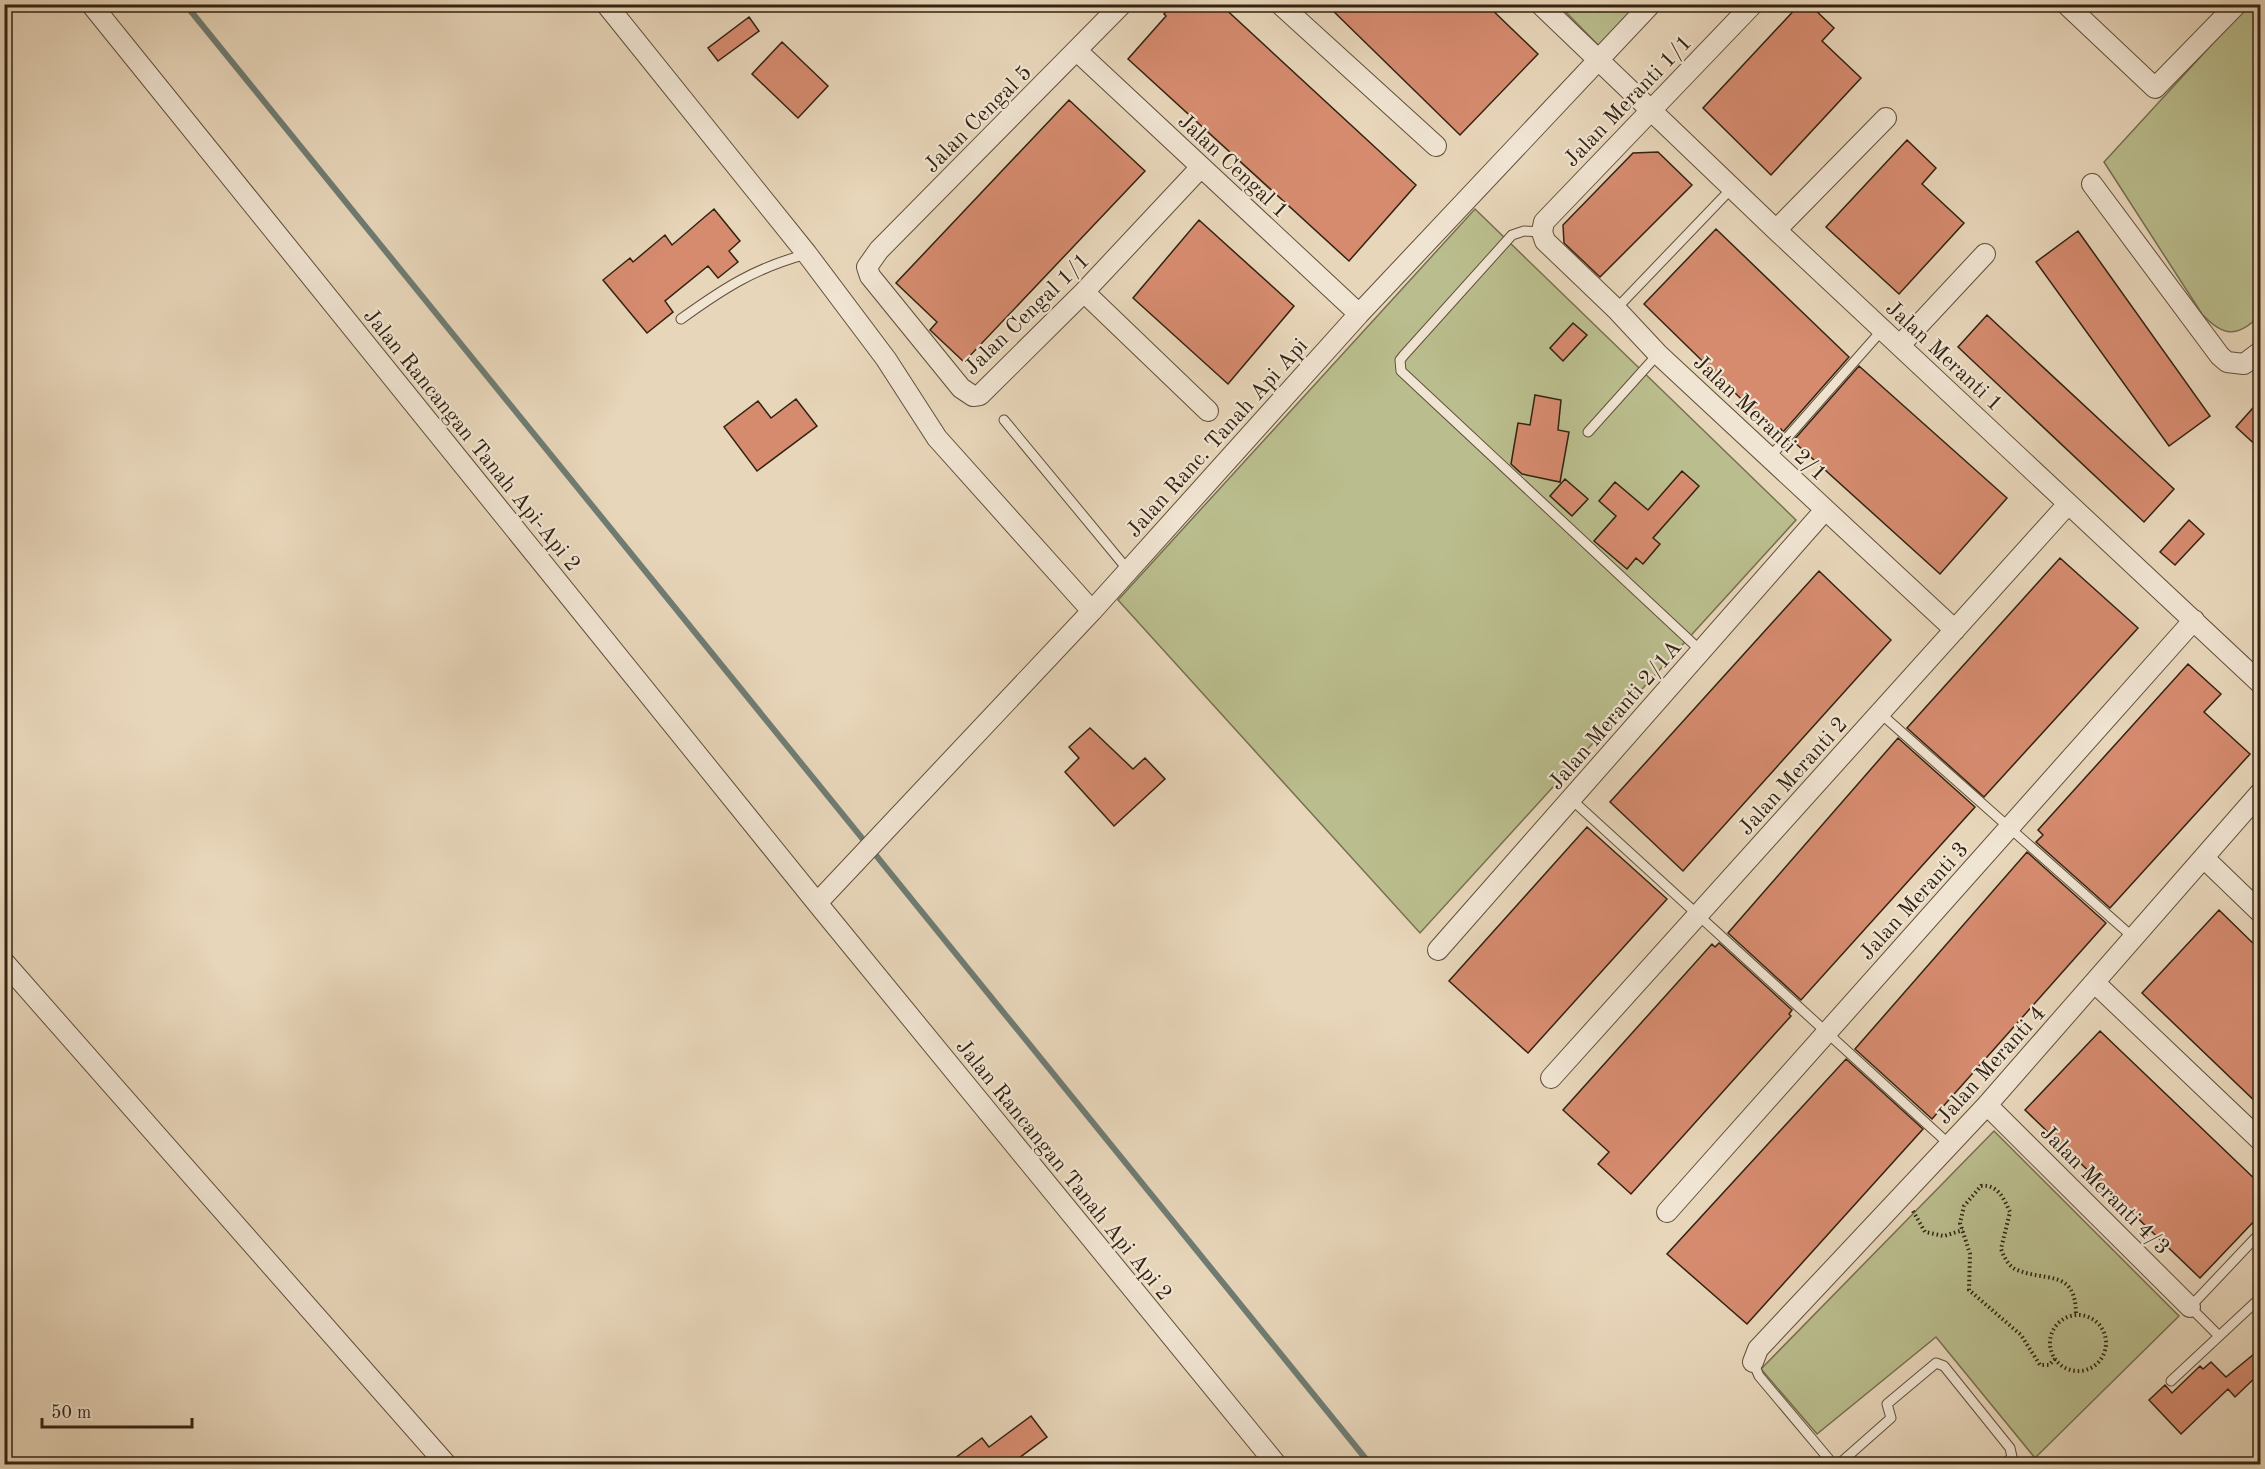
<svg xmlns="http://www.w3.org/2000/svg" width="2265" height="1469" font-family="'Old Standard TT',serif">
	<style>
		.green { fill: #babd8d; stroke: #76704f; stroke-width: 1.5 }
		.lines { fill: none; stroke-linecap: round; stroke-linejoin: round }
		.stream { stroke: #6f7c73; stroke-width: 6 }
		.building { fill: #d68b6f; stroke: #322311; stroke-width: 1.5 }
		.lane-casing { stroke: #60503b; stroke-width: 11 }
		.street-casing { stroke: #60503b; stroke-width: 22 }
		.path { stroke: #322311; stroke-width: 4; stroke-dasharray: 1.5 3; stroke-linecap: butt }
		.lane { stroke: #f0e4d2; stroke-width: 9 }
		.street { stroke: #f0e4d2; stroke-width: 20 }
		.labels { text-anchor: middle; stroke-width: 4.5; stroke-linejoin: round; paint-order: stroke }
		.street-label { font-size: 22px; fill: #322311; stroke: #f0e4d2 }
	</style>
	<rect width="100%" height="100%" fill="#e8d6ba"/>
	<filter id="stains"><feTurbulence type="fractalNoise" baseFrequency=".00333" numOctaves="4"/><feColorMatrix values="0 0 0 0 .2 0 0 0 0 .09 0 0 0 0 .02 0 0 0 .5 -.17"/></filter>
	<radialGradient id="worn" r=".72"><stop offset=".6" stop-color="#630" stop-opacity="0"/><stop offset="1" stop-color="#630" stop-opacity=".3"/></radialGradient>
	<path class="green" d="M1559,5H1640L1600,47Z
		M2248,5H2260V315C2238,338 2223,337 2202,314L2104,162Z
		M1475,209L1796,520L1420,933L1118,600Z
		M1994,1131L2179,1316L2035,1458L1936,1337L1817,1434L1761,1369Z"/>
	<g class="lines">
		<path class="stream" d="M185,4L1370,1464"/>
	</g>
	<path class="building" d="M1172,4H1220L1416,185L1349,261L1128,59L1166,16L1164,14Z
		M1326,4H1486L1538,54L1460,135Z
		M1800,4H1809L1834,28L1822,41L1861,78L1771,175L1703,108Z
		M749,17L759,31L718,61L708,48Z
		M782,42L828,86L798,118L752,74Z
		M1069,100L1145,171L964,362L930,330L937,322L896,283Z
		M1907,140L1936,168L1922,184L1964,223L1899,294L1826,227Z
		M1658,152L1692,185L1600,277L1564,243L1563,225L1633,153Z
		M714,209L740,241L729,251L738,262L718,278L708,266L665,301L673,312L647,333L603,280L630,258L633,262L665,235L672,245Z
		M1199,220L1294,306L1228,384L1133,298Z
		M1716,229L1849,357L1783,432L1781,429L1777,434L1644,304Z
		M2078,231L2210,416L2169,446L2036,262Z
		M1987,315L2174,489L2144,522L1958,347Z
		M1573,323L1587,335L1563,361L1550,348Z
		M1859,366L2007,498L1940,574L1793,441Z
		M1535,395L1561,400L1558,430L1569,432L1560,482L1522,474L1511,464L1518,423L1530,425Z
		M796,399L817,426L757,471L724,427L758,401L771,418Z
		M2260,400V449L2236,427Z
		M1682,471L1699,486L1653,538L1660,544L1643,564L1636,558L1627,569L1594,541L1616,516L1599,501L1615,482L1648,510Z
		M1565,479L1588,499L1572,516L1550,496Z
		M2189,520L2204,534L2175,565L2160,552Z
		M2060,558L2138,628L1984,797L1907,728Z
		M1819,571L1891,640L1683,871L1610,802Z
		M2188,664L2221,694L2204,712L2250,754L2110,908L2036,842L2043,835L2038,830Z
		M1090,728L1133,769L1145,758L1165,779L1114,826L1065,772L1079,758L1069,747Z
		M1898,738L1975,807L1801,1000L1728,933Z
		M1587,827L1667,899L1528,1053L1449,981Z
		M2027,852L2106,923L1932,1119L1855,1049Z
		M2219,910L2260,950V1106L2142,993Z
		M1719,943L1792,1010L1789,1014L1791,1016L1631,1194L1598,1164L1609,1152L1563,1110L1712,944L1715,947Z
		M2100,1031L2260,1184V1215L2200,1278L2025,1110Z
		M1846,1059L1923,1129L1747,1324L1667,1254Z
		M2260,1349V1373L2235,1397L2228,1389L2181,1434L2149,1400L2165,1385L2172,1393L2200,1366L2203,1369L2211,1362L2226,1377Z
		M1031,1416L1047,1437L1011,1464H947L982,1438L989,1447Z"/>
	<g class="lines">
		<defs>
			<path id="lane" d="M1542,232L1524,231L1512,235L1404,355L1400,360L1401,371L1701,651
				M1616,309L1732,188
				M681,319C724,288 755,268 807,254
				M1004,420L1128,570
				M1588,432L1658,354
				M1770,457L1883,329
				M1880,713L2135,939
				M1571,799L1950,1145
				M2219,1336L2190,1307L2260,1233
				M1753,1362L1759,1376L1833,1464
				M2171,1381L2260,1298
				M1839,1464L1891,1418L1887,1404L1936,1363L1944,1366L2010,1448L2012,1457L2005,1464"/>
			<path id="street" d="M91,4L817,903L1276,1464
				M606,4L807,254L886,359L937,438L1092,611
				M1122,4L879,250L867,267L870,276L961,388L973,396L980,395L1084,292L1201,167
				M1280,4L1436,146
				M1540,4L1776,230L2260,683
				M1753,4L1544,222L1542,232L1545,241L1616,309L1658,354L1955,630
				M2066,4L2155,88L2237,4
				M1077,51L1359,314
				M2092,184L2220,356L2227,362L2244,364L2260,352
				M1776,230L1886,118
				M1084,292L1208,411
				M1901,344L1985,254
				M2204,858L2260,912
				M817,903L1092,611L1359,314L1651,4
				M1438,950L1825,510
				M4,962L446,1464
				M2095,983L2260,1140
				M1551,1078L2068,504
				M1987,1105L2190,1307
				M1667,1212L2194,620
				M1753,1362L1758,1349L1987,1105L2260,793"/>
		</defs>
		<use href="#lane" class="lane-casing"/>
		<use href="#street" class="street-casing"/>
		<path class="path" d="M1913,1211L1925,1232L1944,1236L1963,1230
			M2050 1343a28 28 0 1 1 56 0a28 28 0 1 1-56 0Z
			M2055,1359L2049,1365H2040L2021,1335L1969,1290L1970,1254L1960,1223L1964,1206L1981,1186C1998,1184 2004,1199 2010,1212L2001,1249C2004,1257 2008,1265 2015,1269C2045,1283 2076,1267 2076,1315"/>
		<use href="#lane" class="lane"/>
		<use href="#street" class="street"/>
	</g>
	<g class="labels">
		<g class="street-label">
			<text transform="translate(1627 100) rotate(-46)" y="8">Jalan Meranti 1/1</text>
			<text transform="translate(977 118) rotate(-45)" y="8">Jalan Cengal 5</text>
			<text transform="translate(1234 165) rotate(43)" y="8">Jalan Cengal 1</text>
			<text transform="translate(1026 313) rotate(-44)" y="8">Jalan Cengal 1/1</text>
			<text transform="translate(1945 355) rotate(43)" y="8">Jalan Meranti 1</text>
			<text transform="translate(1761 417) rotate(43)" y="8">Jalan Meranti 2/1</text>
			<text transform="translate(1216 437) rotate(-48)" y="8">Jalan Ranc. Tanah Api Api</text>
			<text transform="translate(473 439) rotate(51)" y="8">Jalan Rancangan Tanah Api-Api 2</text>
			<text transform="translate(1614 714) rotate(-49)" y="8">Jalan Meranti 2/1A</text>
			<text transform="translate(1792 775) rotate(-48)" y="8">Jalan Meranti 2</text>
			<text transform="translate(1913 900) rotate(-48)" y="8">Jalan Meranti 3</text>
			<text transform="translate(1990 1064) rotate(-48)" y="8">Jalan Meranti 4</text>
			<text transform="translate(1065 1169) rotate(51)" y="8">Jalan Rancangan Tanah Api Api 2</text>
			<text transform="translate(2106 1189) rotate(45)" y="8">Jalan Meranti 4/3</text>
		</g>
	</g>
	<rect width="2265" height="1469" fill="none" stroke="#e8d6ba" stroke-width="24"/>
	<rect x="6" y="6" width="2253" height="1457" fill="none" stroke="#322311" stroke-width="3"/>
	<rect x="12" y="12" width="2241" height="1445" fill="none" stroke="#322311" stroke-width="1.5"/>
	<path d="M42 1418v9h150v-9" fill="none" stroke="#322311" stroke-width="3"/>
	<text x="51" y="1418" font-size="18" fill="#322311" stroke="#f0e4d2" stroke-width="4.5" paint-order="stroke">50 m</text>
	<rect width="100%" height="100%" filter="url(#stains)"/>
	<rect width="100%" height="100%" fill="url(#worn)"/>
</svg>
